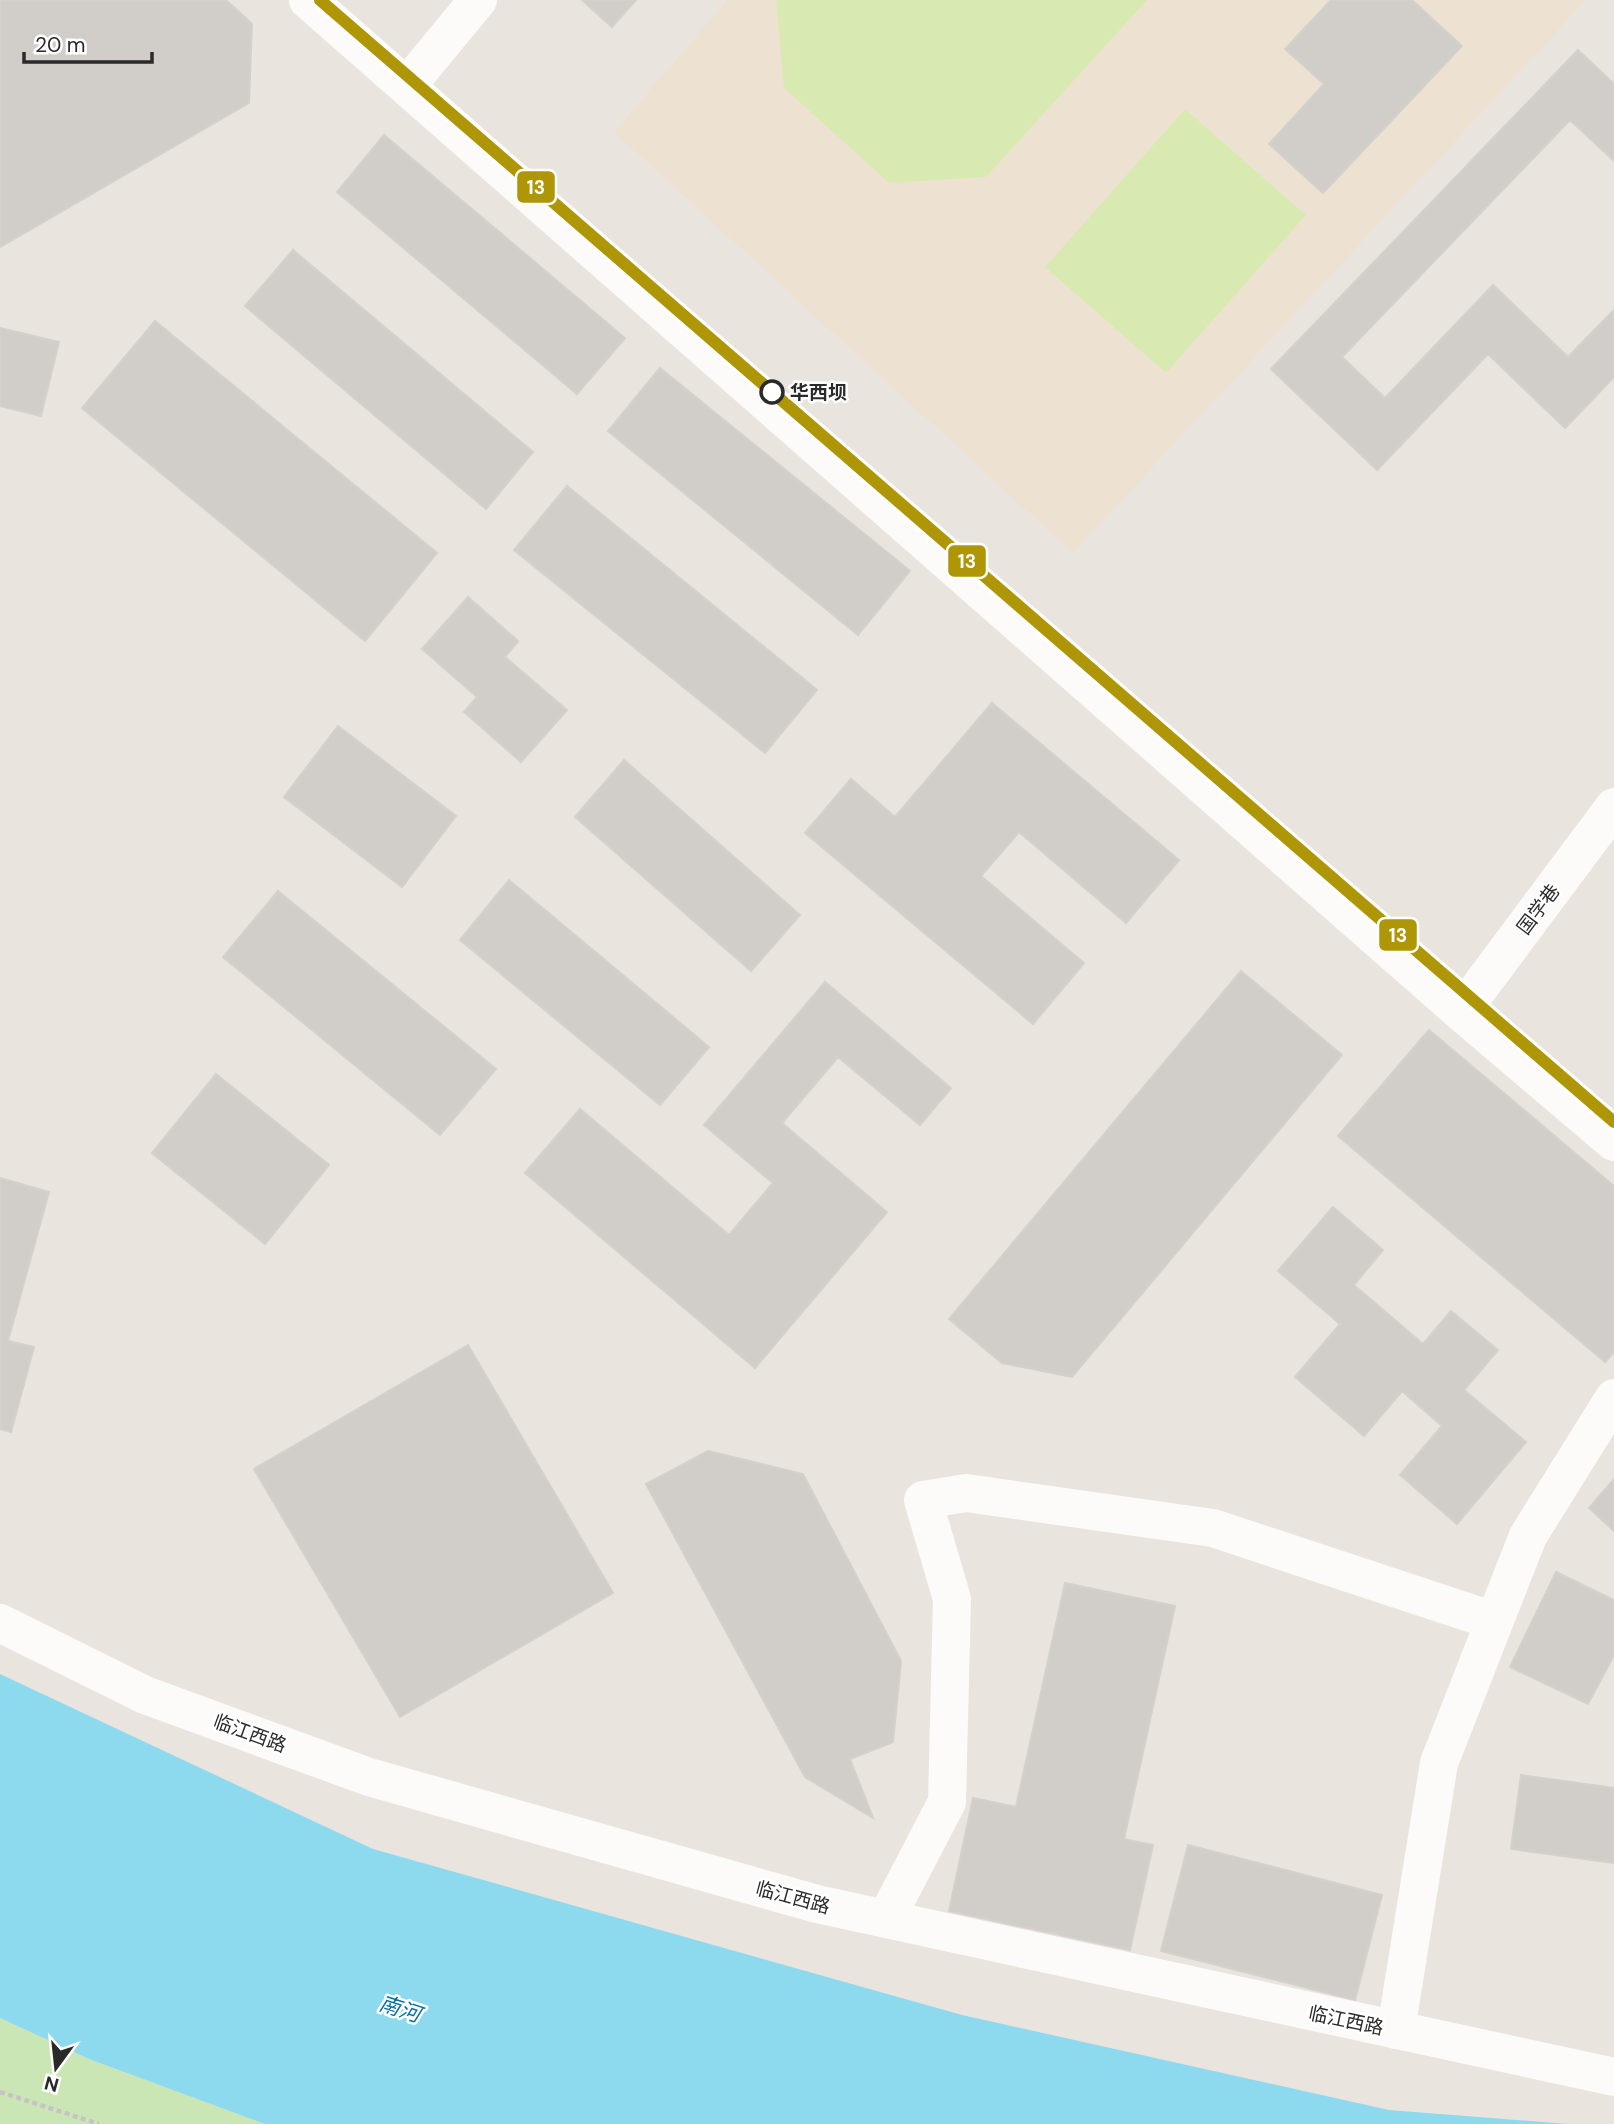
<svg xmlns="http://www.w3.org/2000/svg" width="1614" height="2124" font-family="'DM Sans','Noto Sans SC',sans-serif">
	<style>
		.education { fill: #ede2d2 }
		.green { fill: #cbe6b5 }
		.pitch { fill: #d8eab2 }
		.water { fill: #8ddaef }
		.building { fill: #d1ceca; stroke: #d4d0cb; stroke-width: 2 }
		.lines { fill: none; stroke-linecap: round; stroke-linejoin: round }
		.path { stroke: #c5c4c3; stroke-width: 4.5; stroke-dasharray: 5 3.5; stroke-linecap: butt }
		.minor { stroke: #fcfbfa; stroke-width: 38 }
		.metro-1-casing { stroke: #fff; stroke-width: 18 }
		.metro-1 { stroke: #ae9606; stroke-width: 12 }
		.stop-dot { fill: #fff; stroke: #2a2a2a; stroke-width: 3.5 }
		.labels { text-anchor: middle; stroke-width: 5; stroke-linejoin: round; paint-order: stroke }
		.stop-label { font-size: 19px; font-weight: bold; fill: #2a2a2a; stroke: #fff; text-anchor: start }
		.street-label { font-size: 19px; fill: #2a2a2a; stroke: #fff }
		.water-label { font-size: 21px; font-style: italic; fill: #0572a2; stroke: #fff }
		.line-badge { stroke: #fff; stroke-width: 2.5 }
		.badge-label { font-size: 19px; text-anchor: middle; font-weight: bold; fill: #fff }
	</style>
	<rect width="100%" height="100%" fill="#e9e4de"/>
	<path class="education" d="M727,0H1586L1073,553L614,132Z"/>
	<path class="green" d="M0,2018L89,2059L265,2124H0Z"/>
	<path class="pitch" d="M776,0H1147L986,177L889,183L784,88Z
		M1185,109L1306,215L1166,373L1045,267Z"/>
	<path class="water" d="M0,1674L373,1849L962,2015L1389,2110L1568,2124H265L89,2059L0,2018Z"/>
	<path class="building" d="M0,0H226L252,24L249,103L0,247Z
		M582,0H636L612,27Z
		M1331,0H1412L1462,46L1323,193L1269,144L1324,84L1285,49Z
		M1578,50L1614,84V161L1570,120L1342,357L1385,398L1493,285L1568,357L1614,310V377L1565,428L1488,354L1377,470L1271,369Z
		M384,135L625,338L577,394L337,192Z
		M293,250L533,452L486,509L245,306Z
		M155,321L437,553L365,641L82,408Z
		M0,328L59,342L41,416L0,406Z
		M660,368L910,571L858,635L608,431Z
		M567,486L817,690L765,753L514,550Z
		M468,597L518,641L505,657L567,710L521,762L464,712L477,697L422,649Z
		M992,703L1179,860L1126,923L1019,832L981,876L1084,963L1033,1024L805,833L851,779L895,817Z
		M338,726L456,816L402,887L284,797Z
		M624,760L800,915L751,971L575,817Z
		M509,880L709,1047L660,1105L460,940Z
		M278,891L496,1069L440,1135L223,957Z
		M1241,971L1342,1055L1072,1377L1002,1363L949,1319Z
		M825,982L951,1088L920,1125L838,1057L782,1123L887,1212L755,1368L525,1173L580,1109L729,1235L773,1183L704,1125Z
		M1429,1030L1614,1186V1352L1605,1362L1338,1136Z
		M216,1074L329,1165L265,1244L152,1153Z
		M0,1178L49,1192L8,1341L34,1347L11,1432L0,1429Z
		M1333,1207L1383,1250L1354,1285L1423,1344L1451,1311L1498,1350L1464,1390L1526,1442L1457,1524L1400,1475L1442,1426L1402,1391L1364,1436L1295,1377L1340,1324L1278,1271Z
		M468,1345L613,1593L400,1717L254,1469Z
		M708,1451L803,1474L901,1661L893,1742L850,1759L873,1818L805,1777L646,1484Z
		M1614,1479V1531L1589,1508Z
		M1556,1572L1614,1600V1655L1588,1704L1510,1667Z
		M1065,1583L1175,1606L1124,1839L1153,1845L1130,1950L949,1911L973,1798L1016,1807Z
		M1521,1775L1614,1788V1863L1511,1849Z
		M1188,1845L1382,1895L1355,2000L1161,1951Z"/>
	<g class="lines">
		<path class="path" d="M0,2092L99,2124"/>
		<path class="minor" d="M308,0L1461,1012L1614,1142
			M407,86L478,0
			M1461,1012L1614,807
			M0,1623L145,1695L369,1777L817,1904L1614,2077
			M886,1919L947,1802L952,1599L923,1500L966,1493L1213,1528L1494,1621
			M1396,2030L1439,1763L1528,1536L1614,1398"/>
		<defs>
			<path id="metro-1" d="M320,0L1614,1122"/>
		</defs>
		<use href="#metro-1" class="metro-1-casing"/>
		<use href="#metro-1" class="metro-1"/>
	</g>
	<circle class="stop-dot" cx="772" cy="392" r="11"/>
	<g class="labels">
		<g class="stop-label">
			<text x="790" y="399">华西坝</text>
		</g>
		<g class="street-label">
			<text transform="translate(1538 909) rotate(-53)" y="7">国学巷</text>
			<text transform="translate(250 1733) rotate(20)" y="7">临江西路</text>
			<text transform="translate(793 1897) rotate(15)" y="7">临江西路</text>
			<text transform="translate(1346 2020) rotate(12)" y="7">临江西路</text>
		</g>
		<g class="water-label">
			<text transform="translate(400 2009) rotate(18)" y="7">南河</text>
		</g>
	</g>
	<g class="line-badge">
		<rect x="516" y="170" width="40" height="34" rx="7" fill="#ae9606"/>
		<rect x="947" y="544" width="40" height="34" rx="7" fill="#ae9606"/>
		<rect x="1378" y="918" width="40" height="34" rx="7" fill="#ae9606"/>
	</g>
	<g class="badge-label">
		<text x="536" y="194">13</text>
		<text x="967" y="568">13</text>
		<text x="1398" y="942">13</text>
	</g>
	<g transform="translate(56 2068) rotate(195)" stroke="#ffffff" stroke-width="5" paint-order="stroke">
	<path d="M0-5L12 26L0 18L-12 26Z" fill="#2a2a2a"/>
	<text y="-10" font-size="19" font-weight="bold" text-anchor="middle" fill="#2a2a2a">N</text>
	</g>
	<path d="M24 52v10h128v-10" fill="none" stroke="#2a2a2a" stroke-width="3.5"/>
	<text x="35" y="52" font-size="21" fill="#2a2a2a" stroke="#ffffff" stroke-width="5" paint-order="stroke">20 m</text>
</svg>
